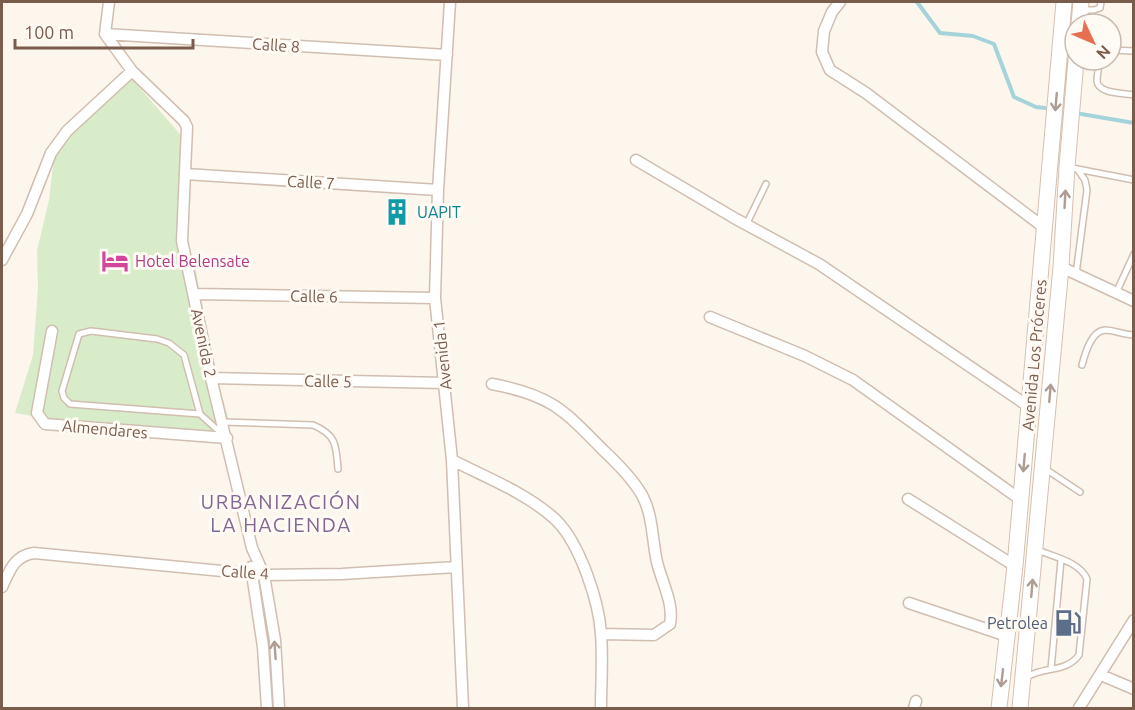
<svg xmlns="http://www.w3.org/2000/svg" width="1135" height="710" font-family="Ubuntu,sans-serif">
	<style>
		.green { fill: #d8ecc9 }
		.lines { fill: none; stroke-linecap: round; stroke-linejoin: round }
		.stream { stroke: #a5d3da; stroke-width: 4 }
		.service-casing { stroke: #d1beb0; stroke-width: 8 }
		.minor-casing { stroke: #d1beb0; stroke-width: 13 }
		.secondary-casing { stroke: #d6c0b0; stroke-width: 17 }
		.service { stroke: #fff; stroke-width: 5 }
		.minor { stroke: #fff; stroke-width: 10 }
		.secondary { stroke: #fff; stroke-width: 15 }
		.oneway { stroke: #af9d94 }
		.labels { text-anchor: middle; stroke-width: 6; stroke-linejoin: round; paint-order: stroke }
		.street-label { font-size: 16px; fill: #7a5c4d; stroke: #fffaf3 }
		.culture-label { font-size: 16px; fill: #0d838f; stroke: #fffaf3; text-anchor: start }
		.hotel-label { font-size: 16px; fill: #b23c85; stroke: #fffaf3; text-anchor: start }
		.service-label { font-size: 16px; fill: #4e5e75; stroke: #fffaf3; text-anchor: end }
		.quarter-label { font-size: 20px; letter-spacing: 1.5px; fill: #846695; stroke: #fffaf3 }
	</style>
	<rect width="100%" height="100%" fill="#fdf6ec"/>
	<path class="green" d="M133,80L185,140L178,198L184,235L196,271L214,366L229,421L212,432L61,421L15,413L33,355L38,288L37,251L49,200L55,148L125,83Z"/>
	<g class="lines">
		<path class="stream" d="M917,2L940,33L973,36L994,44L1014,97L1036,107L1045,108
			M1081,114L1134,123"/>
		<defs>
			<path id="service" d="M1082,10H1094L1100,8L1101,2
				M1111,50L1134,51
				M1100,60C1099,66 1097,74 1097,81C1098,94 1124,93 1134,95
				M1067,167L1134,180
				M746,225L766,184
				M1076,274L1087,190L1085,180L1078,170
				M1116,293L1134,254
				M1082,365C1085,354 1091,331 1105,330C1114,330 1124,335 1134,335
				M200,414L70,404L64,398L62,391L79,334L91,331L157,339L169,343L184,355L200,414L223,435
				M222,422L313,425C337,435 336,446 338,469
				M1044,468L1080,492
				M1051,669L1061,560
				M1027,677C1044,666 1066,673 1079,655L1087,579C1080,562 1054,557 1038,550"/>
			<path id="minor" d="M109,2L105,34L132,71L184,121L187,127L182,241L211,378L252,548L264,575L275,640L279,708
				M450,2L438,190L435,298L452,460L463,708
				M840,2L832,12L824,31L822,52L830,70L866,93L1046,229
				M105,34L447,55
				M636,160L736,219L819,264L1028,406
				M185,174L438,190
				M2,260L27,214L51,153L67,131L132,71
				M1061,267L1134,301
				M194,294L435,298
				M710,317L805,356L853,380L1021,500
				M52,331L37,413L45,424L227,438
				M211,378L445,383
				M492,384C550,395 563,409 603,450C617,463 632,478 642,495C653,515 652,540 657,562C662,583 674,603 670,624L654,635L602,634
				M452,460C487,478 527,493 556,520C580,544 599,601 601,634C603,659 601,684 601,708
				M908,499L1015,566
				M251,567L263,647L267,708
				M2,587C10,570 14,556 34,553L264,575L342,574L456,567
				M909,603L1007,636
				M1101,675L1134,689
				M914,708L916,701
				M1079,708L1134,620"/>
			<path id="secondary" d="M1079,24L1081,2
				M999,708L1015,566L1064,2
				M1020,708L1061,267L1067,167L1076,60"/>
		</defs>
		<use href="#service" class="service-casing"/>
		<use href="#minor" class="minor-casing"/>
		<use href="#secondary" class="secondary-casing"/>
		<use href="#service" class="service"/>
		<use href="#minor" class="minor"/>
		<use href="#secondary" class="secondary"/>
	</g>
	<defs><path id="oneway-shaft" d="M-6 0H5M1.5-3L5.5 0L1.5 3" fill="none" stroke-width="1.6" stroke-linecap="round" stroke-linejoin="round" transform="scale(1.5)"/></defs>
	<g class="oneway">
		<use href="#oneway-shaft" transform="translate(1056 102) rotate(95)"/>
		<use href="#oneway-shaft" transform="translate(1065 199) rotate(-87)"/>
		<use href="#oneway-shaft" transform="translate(1050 393) rotate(-85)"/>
		<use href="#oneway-shaft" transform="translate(1024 463) rotate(95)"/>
		<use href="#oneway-shaft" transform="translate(1032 588) rotate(-85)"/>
		<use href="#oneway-shaft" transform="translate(275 650) rotate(-94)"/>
		<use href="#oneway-shaft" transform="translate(1002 678) rotate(97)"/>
	</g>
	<defs>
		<symbol id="building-bare" viewBox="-9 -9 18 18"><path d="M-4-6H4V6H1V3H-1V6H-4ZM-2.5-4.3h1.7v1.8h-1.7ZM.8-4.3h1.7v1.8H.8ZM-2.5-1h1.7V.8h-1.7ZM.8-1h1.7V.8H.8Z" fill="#0f9aa8" stroke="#fffaf3" stroke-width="2.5" paint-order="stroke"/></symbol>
		<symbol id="hotel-bare" viewBox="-9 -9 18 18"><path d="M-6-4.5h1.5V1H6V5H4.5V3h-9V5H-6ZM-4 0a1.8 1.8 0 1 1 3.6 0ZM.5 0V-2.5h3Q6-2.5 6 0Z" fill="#d1479c" stroke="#fffaf3" stroke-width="2.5" paint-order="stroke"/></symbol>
		<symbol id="fuel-bare" viewBox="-9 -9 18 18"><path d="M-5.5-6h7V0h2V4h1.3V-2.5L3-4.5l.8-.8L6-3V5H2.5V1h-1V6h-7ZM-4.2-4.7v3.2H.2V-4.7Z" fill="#5c6f8a" stroke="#fffaf3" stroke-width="2.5" paint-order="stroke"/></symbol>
	</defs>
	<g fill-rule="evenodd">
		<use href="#building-bare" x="378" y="193" width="38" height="38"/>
		<use href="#hotel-bare" x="96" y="242" width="38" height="38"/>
		<use href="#fuel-bare" x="1049" y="604" width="38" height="38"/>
	</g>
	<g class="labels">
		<g class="street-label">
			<text transform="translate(276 45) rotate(4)" y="6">Calle 8</text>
			<text transform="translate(311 182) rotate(3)" y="6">Calle 7</text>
			<text transform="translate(314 296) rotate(1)" y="6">Calle 6</text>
			<text transform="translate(204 343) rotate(78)" y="6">Avenida 2</text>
			<text transform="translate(442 355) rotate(-96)" y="6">Avenida 1</text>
			<text transform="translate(1034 355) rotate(-85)" y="6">Avenida Los Próceres</text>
			<text transform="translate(328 381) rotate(1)" y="6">Calle 5</text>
			<text transform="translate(105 429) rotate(5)" y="6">Almendares</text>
			<text transform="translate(245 572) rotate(4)" y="6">Calle 4</text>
		</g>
		<g class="culture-label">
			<text x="417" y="218">UAPIT</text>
		</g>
		<g class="hotel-label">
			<text x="135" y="267">Hotel Belensate</text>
		</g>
		<g class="service-label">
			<text x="1048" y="629">Petrolea</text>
		</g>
		<g class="quarter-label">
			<text x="281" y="509">URBANIZACIÓN<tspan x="281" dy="23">LA HACIENDA</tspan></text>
		</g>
	</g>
	<rect width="1135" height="710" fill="none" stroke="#7a5c4d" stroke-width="6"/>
	<g transform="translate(1093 42) rotate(134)"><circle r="28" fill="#fffaf3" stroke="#cabbb1" stroke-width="1.5"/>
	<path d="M0-4.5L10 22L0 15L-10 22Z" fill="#e76f51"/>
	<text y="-9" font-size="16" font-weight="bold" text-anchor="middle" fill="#7a5c4d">N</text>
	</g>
	<path d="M15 39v9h178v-9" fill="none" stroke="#7a5c4d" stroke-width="3"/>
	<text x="24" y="39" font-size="18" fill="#7a5c4d" stroke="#fffaf3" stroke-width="4.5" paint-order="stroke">100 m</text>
</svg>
